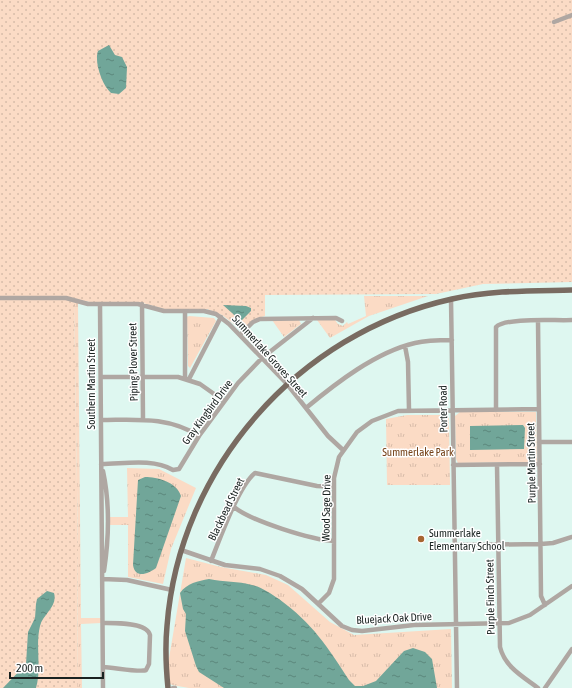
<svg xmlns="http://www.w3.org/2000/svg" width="572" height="688" font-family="'Asap Condensed',sans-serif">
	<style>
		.grass { fill: url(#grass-dots) }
		.park { fill: url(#park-tufts) }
		.water { fill: url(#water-ripples) }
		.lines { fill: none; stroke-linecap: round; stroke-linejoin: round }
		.minor { stroke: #afa7a2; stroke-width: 4.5 }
		.major { stroke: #796b61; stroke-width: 5.5 }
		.poi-dot { fill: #a76531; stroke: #fff; stroke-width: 1.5 }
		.labels { text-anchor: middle; stroke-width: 3; stroke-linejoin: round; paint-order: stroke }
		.street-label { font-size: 11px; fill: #192220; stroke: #fff }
		.park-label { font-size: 11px; fill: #754218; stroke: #fff }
		.poi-label { font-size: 11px; fill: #192220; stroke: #fff; text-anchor: start }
	</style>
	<defs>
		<pattern id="grass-dots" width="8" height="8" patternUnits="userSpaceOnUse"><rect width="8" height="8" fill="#fbdbc5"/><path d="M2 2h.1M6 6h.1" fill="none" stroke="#d7bca9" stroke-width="1.8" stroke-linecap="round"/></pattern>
		<pattern id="park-tufts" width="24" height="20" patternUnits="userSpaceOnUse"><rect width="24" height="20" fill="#fbdbc5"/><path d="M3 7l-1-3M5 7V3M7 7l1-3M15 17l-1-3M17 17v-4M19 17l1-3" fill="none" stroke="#d7bca9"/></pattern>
		<pattern id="water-ripples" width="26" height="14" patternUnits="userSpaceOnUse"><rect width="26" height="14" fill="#71a699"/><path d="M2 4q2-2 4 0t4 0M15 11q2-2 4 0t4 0" fill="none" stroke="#5c877c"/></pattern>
	</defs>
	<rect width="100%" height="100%" fill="#def7f0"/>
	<path class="grass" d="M0,0H572V282L483,284L436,294L265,295V316L255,319L242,330L222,315L207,309H164L139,302H90L74,299L78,548L77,688H0Z"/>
	<path class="park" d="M364,296H428L369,316L330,338L317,320H335L338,324L343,326L347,322L348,324L366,316Z
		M74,302L78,303L81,618H101V623L81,624L82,688H77L78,548Z
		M189,316L214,318L216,321L190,368L188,366L187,317Z
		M272,320H299L301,324L284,337Z
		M460,412H536L537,462L458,463L456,459L455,416Z
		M407,415H446L449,418L450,485H387L386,419Z
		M127,468L159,469L196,488L171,549L163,584L128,577V525H109V517H128Z
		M186,558L221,567L266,575L288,585L330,622L354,635L451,629L452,688H189L172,685L169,683L168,664Z"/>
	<path class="water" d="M109,45L115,55L122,57L127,67L126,88L119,94L111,93C102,85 94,62 98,51Z
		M223,305L246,306L251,308V311L241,321Z
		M523,425L525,428L524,449L470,450V426Z
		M145,477C157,477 177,482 181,496L156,568C148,574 135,579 133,565L138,480Z
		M209,579C224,582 238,581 252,585C262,587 271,594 279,599C313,624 327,646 349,680L355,686H363L376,681L404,651L413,648L425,652L432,659L437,688H224L199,672L196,666L185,631L186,614L183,609L180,593C187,583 198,581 209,579Z
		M47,591L54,593C58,607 43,614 40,626C35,647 42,668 36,688H3L26,664L28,632L35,618L36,604L37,599Z"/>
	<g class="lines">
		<path class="minor" d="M554,22L572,15
			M0,298H66L88,304H138L164,311H204L216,314L229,324L287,384L328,436L343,450
			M451,299L457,688
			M100,304L103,688
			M142,304L143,420
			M185,311V378
			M538,321L541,596L545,605
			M240,335L253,322L260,319L336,318L342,321
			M405,346L408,362L409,410
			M101,377H178L200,384L224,401
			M189,379L221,317
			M306,408C336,383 376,352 415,343C427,340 440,340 452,340
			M496,410V327C506,317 557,321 572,320
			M101,420C135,420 168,416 199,436
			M539,442H572
			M101,464C124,464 152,458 173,470L179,469L199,436L238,383L262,358L313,318
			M453,465L540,464
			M497,465L500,647C505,667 522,676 538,688
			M103,471C110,504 109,538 104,571
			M234,507C251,521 312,540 334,541
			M455,545L541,544L553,543L572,537
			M181,550L225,565L260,569L280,576L302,589L342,626L352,630L362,631L414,625L509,623L530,615L572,586
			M211,561C220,539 238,487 255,473L317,486L334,487
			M103,579L127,580L172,590
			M318,604L329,593L334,579V478L339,457L357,432L372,421L398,411L539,409
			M103,623C114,623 147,622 150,635L149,664L146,670C141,673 112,667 103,667
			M173,688H175
			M545,688L572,649"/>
		<path class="major" d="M168,688C166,668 165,647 167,626C179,468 298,333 452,299C492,290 532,291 572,290"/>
	</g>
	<circle class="poi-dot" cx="421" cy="539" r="4"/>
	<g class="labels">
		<g class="street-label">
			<text transform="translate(270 356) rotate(48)" y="4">Summerlake Groves Street</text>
			<text transform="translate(133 362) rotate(-91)" y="4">Piping Plover Street</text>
			<text transform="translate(91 384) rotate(-90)" y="4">Southern Martin Street</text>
			<text transform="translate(443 409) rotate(-91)" y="4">Porter Road</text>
			<text transform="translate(207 412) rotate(-54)" y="4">Gray Kingbird Drive</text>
			<text transform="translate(531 463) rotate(-91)" y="4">Purple Martin Street</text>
			<text transform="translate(326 508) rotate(-89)" y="4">Wood Sage Drive</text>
			<text transform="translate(226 509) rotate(-64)" y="4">Blackbead Street</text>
			<text transform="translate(490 597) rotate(-91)" y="4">Purple Finch Street</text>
			<text transform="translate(394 618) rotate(-3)" y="4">Bluejack Oak Drive</text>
		</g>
		<g class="park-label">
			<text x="418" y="456">Summerlake Park</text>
		</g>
		<g class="poi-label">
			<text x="429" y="537">Summerlake<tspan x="429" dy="13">Elementary School</tspan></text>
		</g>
	</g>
	<path d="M10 672v6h93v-6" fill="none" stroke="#192220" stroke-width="2"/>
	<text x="16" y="672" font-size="12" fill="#192220" stroke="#ffffff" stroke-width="3" paint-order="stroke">200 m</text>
</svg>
